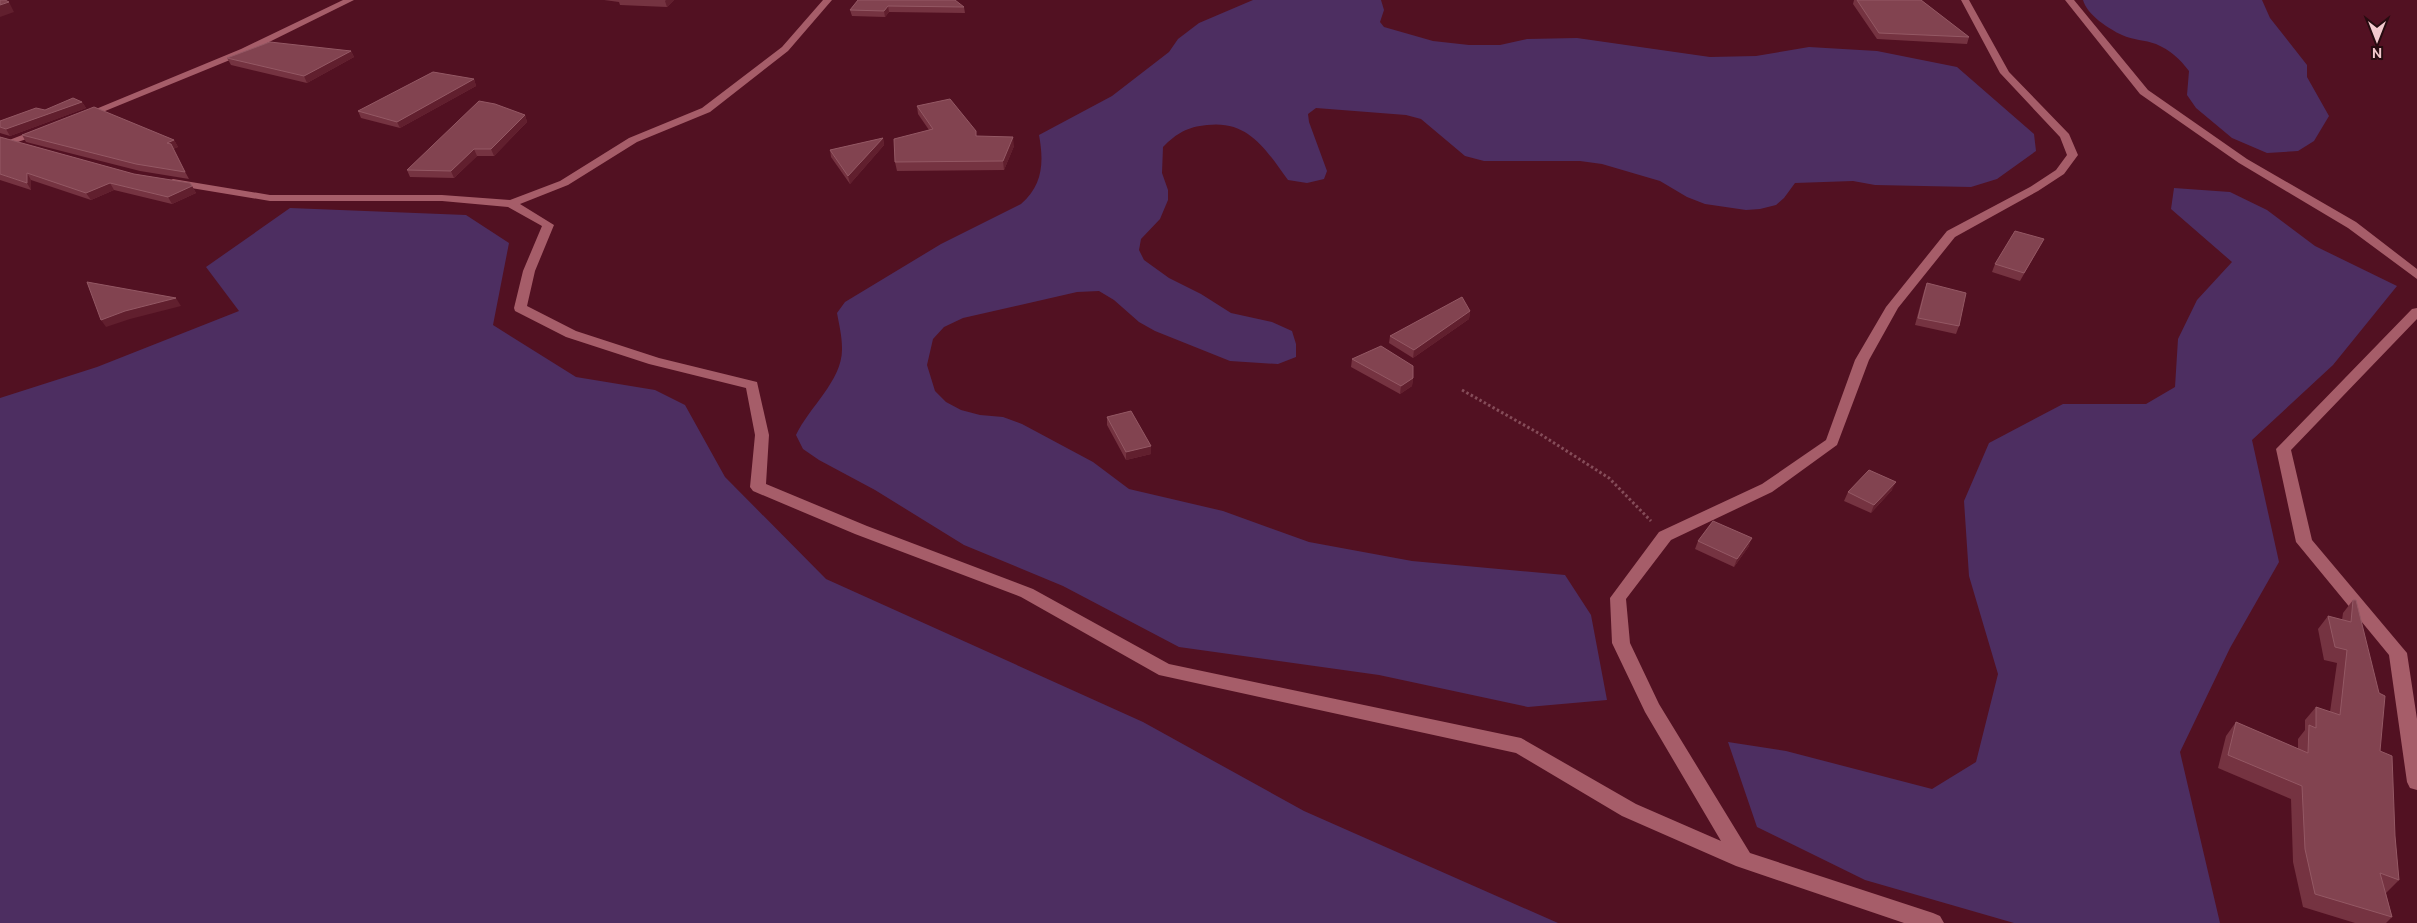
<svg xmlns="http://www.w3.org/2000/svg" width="2417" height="923" font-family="Ubuntu,sans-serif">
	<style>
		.green { fill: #4d2e61 }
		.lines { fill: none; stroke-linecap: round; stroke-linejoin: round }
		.path { stroke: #854c59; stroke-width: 3; stroke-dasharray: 2.5 2.5; stroke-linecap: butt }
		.minor { fill: #a65d69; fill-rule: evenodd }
		.wall { fill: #753341 }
		.shaded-wall { fill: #611f2e }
		.building { fill: #824350; stroke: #945864 }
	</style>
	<rect width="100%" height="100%" fill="#521122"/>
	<path class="green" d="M1253,0H1381L1384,10L1380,22L1384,27L1433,41L1469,45H1500L1527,39L1577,38L1710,57L1756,56L1809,47L1877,51L1957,67L2034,134L2036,151L1997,179L1971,187L1875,185L1853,181L1795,183L1784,198L1776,205L1760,209L1746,210L1705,204L1687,197L1660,181L1602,164L1580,161H1484L1465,156L1421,119L1406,115L1316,108L1308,114L1309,122L1327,171L1324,179L1307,183L1288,180C1266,150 1249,120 1207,125C1187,127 1177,133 1163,147L1162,173L1168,190V200L1160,219L1141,239L1139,250L1144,260L1169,278L1201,294L1231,313L1272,322L1292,331L1296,344V357L1278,364L1230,361L1155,331L1139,322L1114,300L1099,291L1077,292L963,318L944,327L933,339L927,365L935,391L946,402L961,410L980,415L1003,417L1022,424L1093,462L1129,489L1223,511L1309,542L1412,561L1565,575L1591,615L1607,700L1528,707L1379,675L1179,647L1063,586L964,545L875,490L819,460L803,449L796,435C809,407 843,380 842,348C842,336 839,324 837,313L845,302L941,244L1021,204C1043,185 1044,162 1039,135L1112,96L1169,52L1178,39L1199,23Z
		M2083,0H2262L2270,18L2307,65V77L2329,116L2314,141L2298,151L2267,153L2232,138L2196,108L2187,95L2189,71C2180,59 2170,50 2156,44C2145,40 2133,40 2122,35C2109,29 2087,15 2083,0Z
		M2174,188L2230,192L2267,210L2315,246L2397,286L2333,365L2252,440L2279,562L2230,648L2180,752L2220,923H2014L1865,880L1757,827L1728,742L1786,751L1932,789L1976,762L1998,674L1969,576L1964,501L1989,443L2063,404H2146L2175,387L2178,339L2197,300L2232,262L2171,209Z
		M290,208L466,215L509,243L493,325L576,377L655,390L685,405L725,477L826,579L1143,722L1304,811L1558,923H0V398L97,367L239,311L206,267Z"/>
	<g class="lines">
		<path class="path" d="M1462,390L1540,434L1609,478L1651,521"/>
		<path class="minor" d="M343,0H354L247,53L88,118L84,119L79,116L241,49Z
			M823,0H832L788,51L710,112L637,142L568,185L520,204L554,225L535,271L527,306L576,331L659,358L757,382L769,435L766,484L867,526L1033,589L1169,664L1521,738L1636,804L1721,841L1645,712L1612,643L1610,598L1659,532L1762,484L1826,440L1855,360L1886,307L1947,231L2030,187L2056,170L2067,155L2060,137L2000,73L1961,0H1969L2009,72L2069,134L2078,155L2064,174L2038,191L1955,237L1898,308L1869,360L1837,445L1772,492L1671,540L1626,599L1630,643L1659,704L1750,853L1933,913L1940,916L1944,923H1904L1736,866L1622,816L1516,753L1159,675L1021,597L855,534L753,491L750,487L755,435L746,388L649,364L566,337L515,311L514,308L523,271L542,226L508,207L442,201H270L173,185L167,182L173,179L270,195H442L510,200L560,181L629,138L702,108L782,47Z
			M2065,0H2074L2148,90L2247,159L2356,222L2417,269V279L2348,228L2239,163L2140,94Z
			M43,127L48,130L47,132L9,145L4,142Z
			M2417,308V319L2291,450L2312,540L2407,653L2417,719V790L2410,788L2407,782L2389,655L2296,542L2276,449L2412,309Z"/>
	</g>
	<path class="wall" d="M604,0H674L667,7L620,5L619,2Z
		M858,0L964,7L965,13L889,12L885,17L852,16L850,10Z
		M1854,0H1921L1969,37L1967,44L1877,39L1853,4Z
		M351,51L354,57L307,83L231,65L227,58Z
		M474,79L476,86L400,128L361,118L358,111Z
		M82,102L86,108L10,136L0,133V121Z
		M917,106L977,136L1014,146L1004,170L897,171L895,162L929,130L918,114Z
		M525,115L527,122L494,156H477L454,178L410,177L407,170Z
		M22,135L174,140L178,147L173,149L189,179L140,171L26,142Z
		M0,137L134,174L190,183L196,193L172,204L114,190L91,200L31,180V190L0,180Z
		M883,138L884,145L850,184L831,157L830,150Z
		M2040,246L2020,281L1992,272L1995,264Z
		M1927,283L1959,326L1956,334L1915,325L1924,291Z
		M1470,311L1469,319L1413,358L1389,343L1390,336Z
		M1352,359L1413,378L1412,386L1400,394L1351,367Z
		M1107,417L1151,446V454L1126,460L1107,425Z
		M1892,490L1871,513L1844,501L1848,492Z
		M1698,541L1749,546L1734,567L1695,549Z
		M2353,600L2395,836L2399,880L2386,893L2392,917L2386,923H2355L2303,907L2293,862L2291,799L2218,768L2226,736L2236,722L2298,749V739L2305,730V720L2316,707L2330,712L2337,663L2324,660L2318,629L2328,616L2342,620L2343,613Z"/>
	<path class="shaded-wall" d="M666,0H674L667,7L665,1Z
		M9,2L14,12L0,17V5Z
		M888,6L889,12L885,17L884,11Z
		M351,51L354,57L307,83L304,76Z
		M474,79L476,86L400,128L397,122Z
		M82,102L86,108L10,136L6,129Z
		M525,115L527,122L494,156L491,149Z
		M1013,137L1014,146L1004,170L1003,161Z
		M883,138L884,145L850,184L848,176Z
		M174,140L178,147L173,149L189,179L173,149L167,143Z
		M474,149L477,156L454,178L451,171Z
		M27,173L31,180V190L27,183Z
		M110,183L114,190L91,200L86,193Z
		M192,186L196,193L172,204L168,197Z
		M176,298L181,306L130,319L106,327L101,320L125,311Z
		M1470,311L1469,319L1413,358L1414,350Z
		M1413,378L1412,386L1400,394L1401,386Z
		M1151,446V454L1126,460V452Z
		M1896,482L1892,490L1871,513L1874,505Z
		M1752,538L1749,546L1734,567L1737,559Z"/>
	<path class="building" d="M0,0H5L9,2L0,5Z
		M858,0H955L964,7L888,6L884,11L850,10Z
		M1857,0H1921L1969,37L1879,33Z
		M270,42L351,51L304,76L227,58Z
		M433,72L474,79L397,122L358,111Z
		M73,98L82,102L6,129L0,127V121L36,108L45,110Z
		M950,99L976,131V136L1013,137L1003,161L895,162L894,139L933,129L917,106Z
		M479,101L495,104L525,115L491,149H474L451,171L407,170Z
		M94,107L174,140L167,143L171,144L185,172L136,164L22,135Z
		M0,137L134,174L190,183L192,186L168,197L110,183L86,193L27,173V183L0,174Z
		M883,138L848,176L830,150Z
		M2015,231L2044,239L2024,273L1995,264Z
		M87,282L176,298L125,311L101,320Z
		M1927,283L1966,293L1959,326L1918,318Z
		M1462,297L1470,311L1414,350L1390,336Z
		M1381,346L1413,366V378L1401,386L1352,359Z
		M1131,411L1151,446L1126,452L1107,417Z
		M1869,470L1896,482L1874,505L1848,492Z
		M1713,521L1752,538L1737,559L1698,541Z
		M2353,600H2356L2379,693L2385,696L2380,751L2392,756L2395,836L2399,880L2380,873L2392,917L2315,894L2305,849L2302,786L2228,755L2236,722L2308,753L2309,725L2316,728V707L2340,715L2347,650L2335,647L2328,616L2351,622Z"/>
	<g transform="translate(2377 40) rotate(180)" stroke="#270b10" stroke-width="4" paint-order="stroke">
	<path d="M0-4L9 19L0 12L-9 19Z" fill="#f3c9ce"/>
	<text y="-8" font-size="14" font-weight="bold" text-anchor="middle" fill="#f3c9ce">N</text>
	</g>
</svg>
